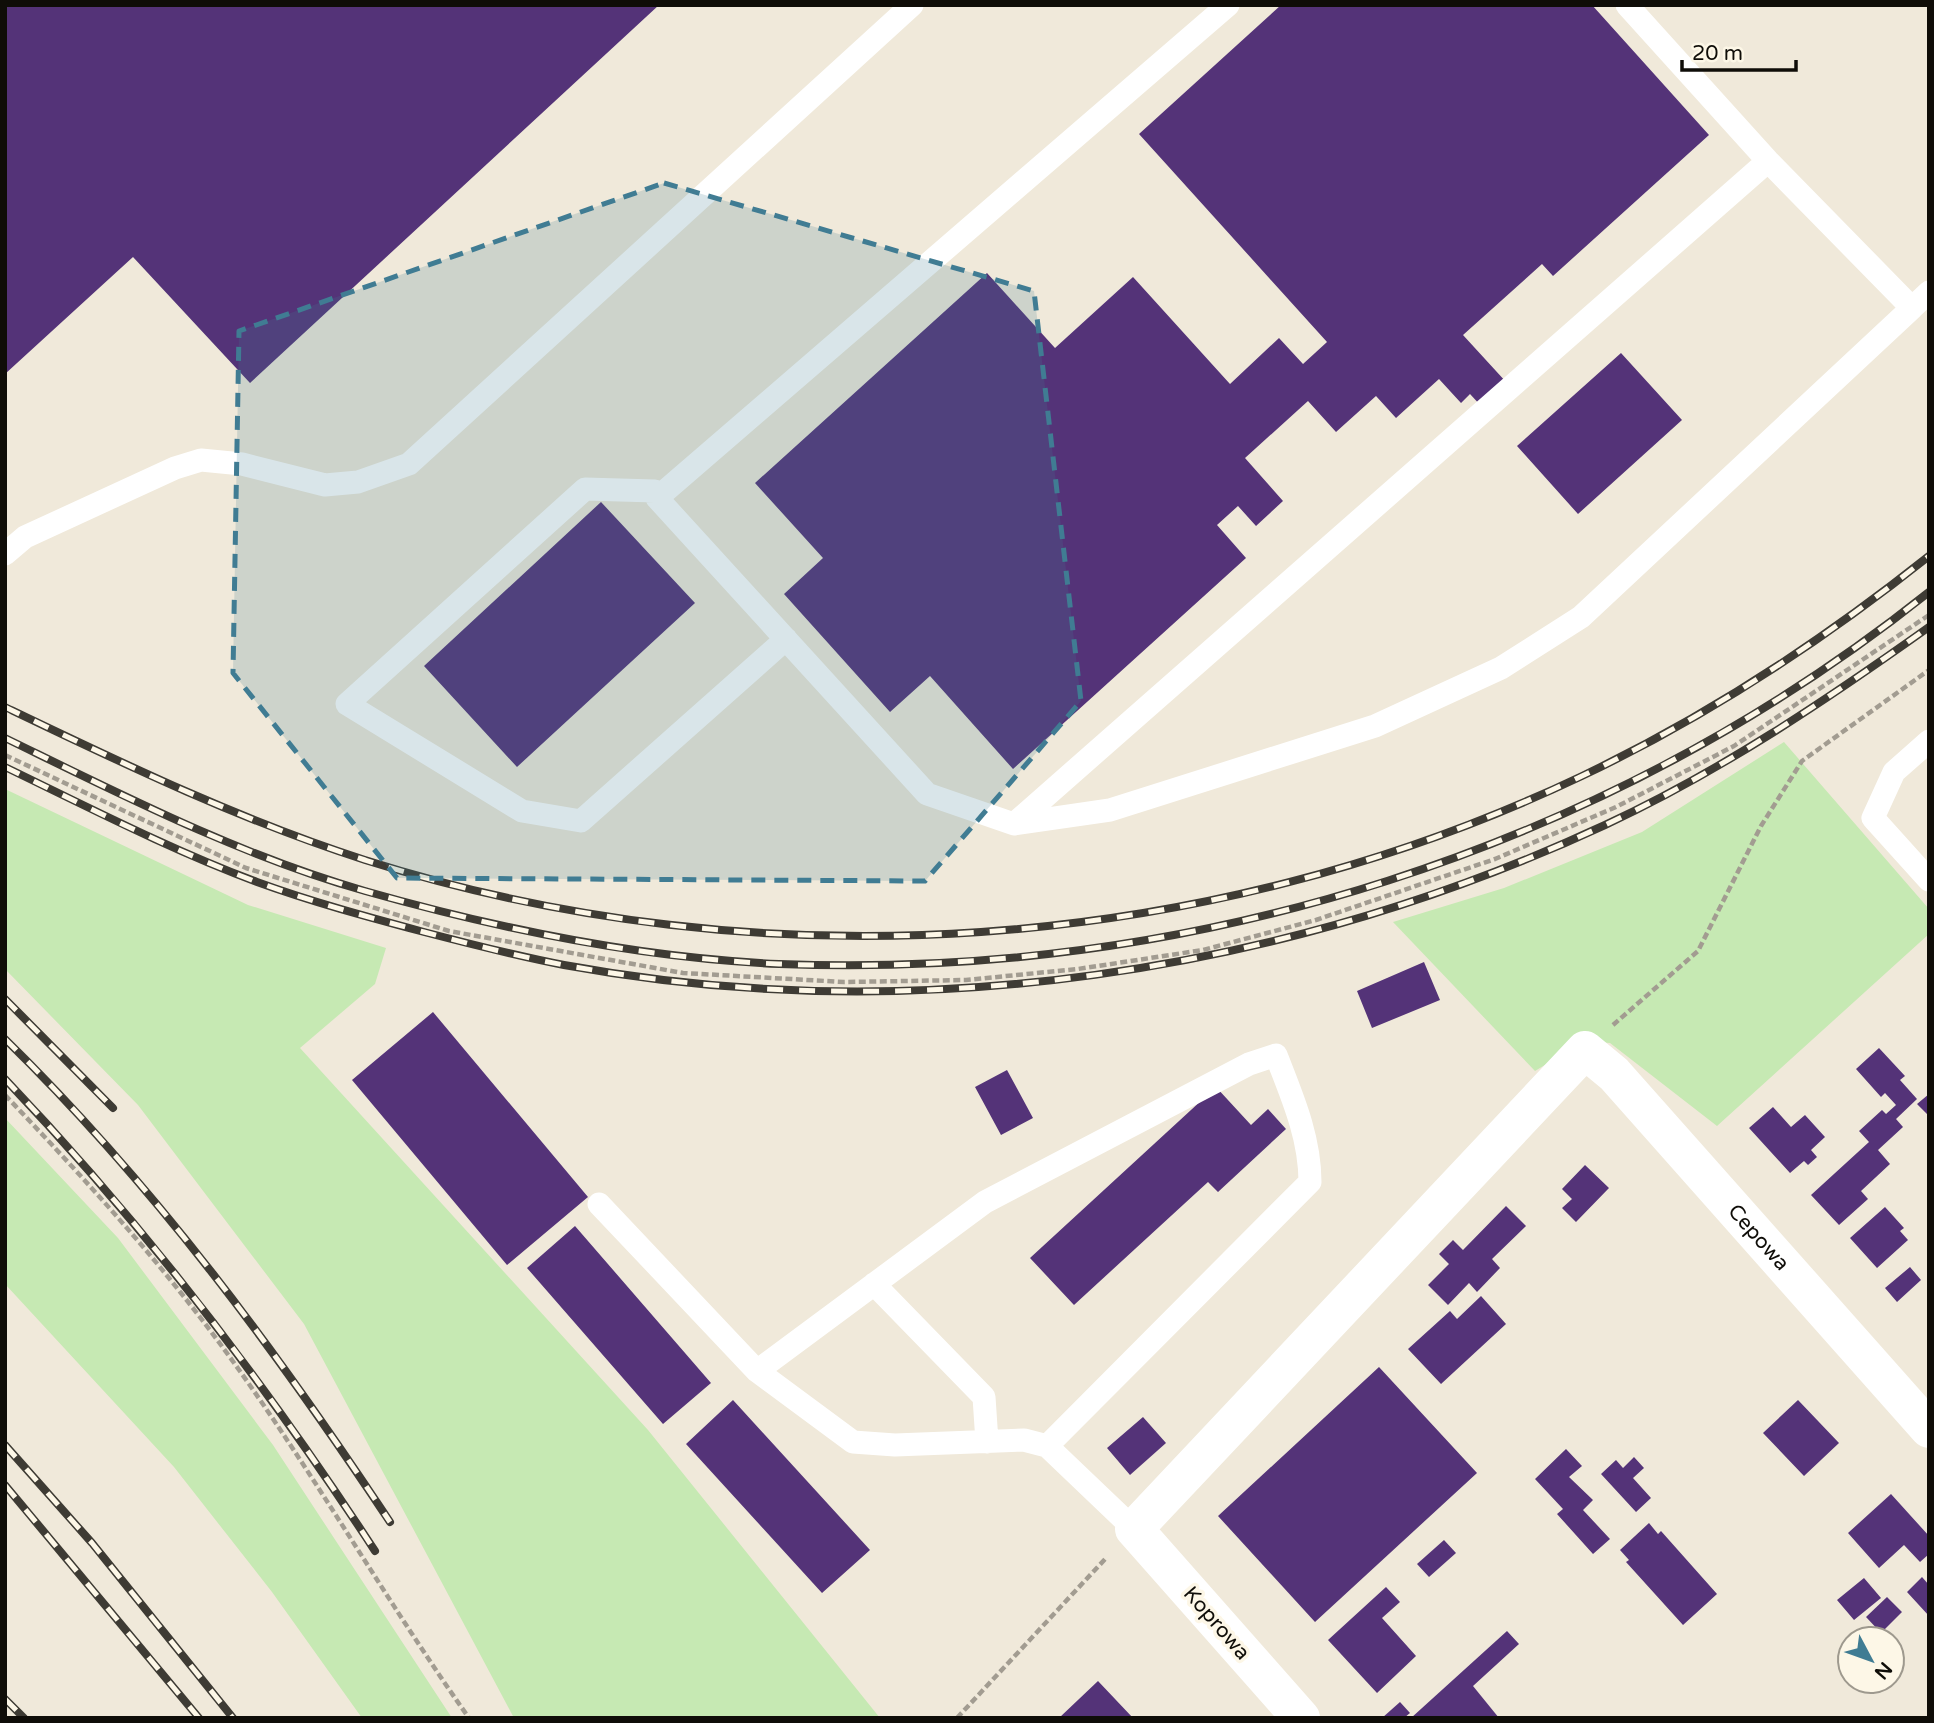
<svg xmlns="http://www.w3.org/2000/svg" width="1934" height="1723" font-family="'Varela Round',sans-serif">
	<style>
		.green { fill: #c6e9b3 }
		.building { fill: #543378 }
		.lines { fill: none; stroke-linecap: round; stroke-linejoin: round }
		.path { stroke: #a29c91; stroke-width: 4.5; stroke-dasharray: 7 3.5; stroke-linecap: butt }
		.service { stroke: #fff; stroke-width: 23 }
		.minor { stroke: #fff; stroke-width: 38 }
		.rail-casing { stroke: #3e3b34; stroke-width: 8 }
		.rail { stroke: #fdf7e7; stroke-width: 5; stroke-dasharray: 16; stroke-linecap: butt }
		.marked { fill: #407c93; fill-opacity: 0.2; stroke: #407c93; stroke-width: 5; stroke-dasharray: 14 9; stroke-linejoin: round }
		.labels { text-anchor: middle; stroke-width: 7; stroke-linejoin: round; paint-order: stroke }
		.street-label { font-size: 21px; fill: #0f0d08; stroke: #fdf7e7 }
	</style>
	<rect width="100%" height="100%" fill="#f0e9da"/>
	<path class="green" d="M1784,742L1929,909V934L1717,1126L1610,1043L1584,1041L1535,1071L1393,922L1504,888L1642,832Z
		M5,789L248,905L386,948L375,984L300,1048L648,1430L880,1718H514L304,1324L138,1105L5,969Z
		M5,1118L118,1238L273,1445L452,1718H362L272,1592L174,1467L5,1284Z"/>
	<path class="building" d="M5,5H659L250,383L133,257L5,374Z
		M1281,5H1592L1709,135L1553,276L1542,264L1463,335L1507,383L1482,407L1470,394L1461,403L1439,379L1396,418L1376,396L1336,432L1308,401L1245,458L1283,501L1256,526L1238,506L1217,525L1246,558L1013,769L930,676L890,712L784,594L823,558L755,483L987,273L1055,348L1133,277L1230,384L1279,338L1303,364L1327,342L1139,134Z
		M1621,353L1682,420L1578,514L1517,446Z
		M601,502L695,603L517,767L424,666Z
		M1424,962L1440,1000L1372,1028L1357,991Z
		M433,1012L588,1197L507,1265L352,1080Z
		M1879,1048L1905,1076L1900,1080L1917,1099L1896,1119L1903,1127L1878,1150L1890,1164L1861,1191L1868,1199L1839,1225L1811,1195L1869,1142L1859,1131L1882,1110L1886,1114L1896,1105L1885,1093L1881,1097L1856,1069Z
		M1007,1070L1033,1118L1001,1135L975,1087Z
		M1216,1087L1251,1125L1268,1109L1286,1129L1218,1192L1208,1182L1074,1305L1030,1258Z
		M1929,1094V1116L1917,1104Z
		M1773,1107L1791,1127L1805,1115L1825,1137L1811,1150L1817,1157L1808,1165L1804,1161L1790,1173L1749,1128Z
		M1585,1165L1609,1188L1576,1222L1562,1208L1572,1199L1562,1189Z
		M1506,1206L1526,1226L1492,1259L1500,1268L1477,1292L1469,1283L1448,1305L1428,1285L1449,1264L1439,1254L1453,1240L1463,1250Z
		M1885,1207L1904,1228L1900,1231L1908,1240L1877,1268L1850,1238Z
		M575,1226L711,1383L663,1424L527,1268Z
		M1910,1267L1921,1280L1897,1302L1885,1288Z
		M1481,1296L1506,1324L1441,1384L1408,1349L1450,1311L1457,1319Z
		M1379,1367L1477,1473L1315,1622L1218,1516Z
		M733,1400L870,1550L822,1593L686,1444Z
		M1798,1400L1839,1443L1804,1476L1763,1433Z
		M1143,1417L1166,1443L1130,1475L1107,1448Z
		M1566,1449L1582,1466L1569,1477L1593,1500L1583,1510L1610,1539L1593,1554L1557,1514L1563,1509L1535,1479Z
		M1634,1457L1644,1468L1633,1478L1651,1498L1636,1512L1601,1474L1616,1460L1623,1468Z
		M1891,1494L1929,1536V1554L1920,1562L1904,1545L1879,1568L1848,1533Z
		M1649,1523L1658,1534L1661,1531L1717,1594L1683,1625L1626,1562L1629,1560L1620,1550Z
		M1444,1540L1456,1553L1429,1577L1417,1564Z
		M1922,1577L1929,1585V1616L1907,1592Z
		M1864,1578L1881,1598L1854,1620L1837,1600Z
		M1386,1587L1400,1602L1382,1618L1416,1656L1377,1693L1328,1640Z
		M1887,1597L1902,1612L1881,1633L1866,1617Z
		M1507,1631L1519,1644L1473,1686L1499,1718H1411Z
		M1098,1681L1133,1718H1059Z
		M1400,1702L1410,1713L1404,1718H1382Z"/>
	<g class="lines">
		<path class="path" d="M5,755L246,868L449,931L683,973L844,982L966,980L1078,969L1203,950L1316,920L1495,859L1616,807L1734,746L1929,615
			M1613,1025L1698,951L1761,826L1802,761L1929,670
			M5,1095C66,1159 126,1224 181,1293C288,1426 370,1578 469,1718
			M957,1718L1107,1557"/>
		<path class="service" d="M1228,5L657,498L927,794L1014,824L1110,810L1375,726L1501,668L1581,617L1912,308L1768,161L1627,5
			M1912,308L1929,292
			M657,498L655,491L585,489L347,704L522,811L581,821L786,639
			M5,554L25,537L175,468L201,460L242,464L325,485L358,482L409,464L912,5
			M1929,741L1894,772L1873,818L1929,880
			M1014,824L1768,161
			M599,1204L757,1371L853,1442L895,1445L1024,1440L1047,1446L1134,1529
			M874,1284L984,1397L987,1442
			M757,1371L985,1202L1249,1064L1276,1055C1292,1096 1310,1137 1310,1182L1047,1446"/>
		<path class="minor" id="s1" d="M1301,1718L1134,1529L1585,1050L1614,1074L1929,1429"/>
		<defs>
			<path id="rail" d="M5,707C124,764 240,820 365,860C761,985 1206,955 1582,776C1706,717 1821,642 1929,556
				M5,738C122,795 239,855 365,891C499,929 639,958 779,964C1193,980 1605,850 1929,592
				M5,767C88,807 171,850 257,882C312,902 368,917 424,932C470,944 517,956 564,965C913,1029 1284,974 1605,825C1721,771 1825,701 1929,627
				M5,999L113,1108
				M5,1039C153,1184 276,1350 390,1522
				M5,1079C145,1226 264,1381 375,1551
				M5,1445L92,1543L233,1718
				M5,1485L199,1718
				M5,1699L24,1718"/>
		</defs>
		<use href="#rail" class="rail-casing"/>
		<use href="#rail" class="rail"/>
	</g>
	<path class="marked" d="M664,183L1034,291L1081,701L925,881L397,878L233,673L239,331Z"/>
	<g class="labels">
		<g class="street-label">
			<text dy="7" stroke="none"><textPath href="#s1" startOffset="1166">Cepowa</textPath></text>
			<text transform="translate(1217 1623) rotate(49)" y="7">Koprowa</text>
		</g>
	</g>
	<rect width="1934" height="1723" fill="none" stroke="#0f0d08" stroke-width="14"/>
	<g transform="translate(1871 1660) rotate(131)"><circle r="33" fill="#fdf7e7" stroke="#9e998e" stroke-width="2"/>
	<path d="M0-5L12 26L0 18L-12 26Z" fill="#407c93"/>
	<text y="-10" font-size="19" font-weight="bold" text-anchor="middle" fill="#0f0d08">N</text>
	</g>
	<path d="M1682 60v10h114v-10" fill="none" stroke="#0f0d08" stroke-width="3.5"/>
	<text x="1692" y="60" font-size="21" fill="#0f0d08" stroke="#fdf7e7" stroke-width="5" paint-order="stroke">20 m</text>
</svg>
